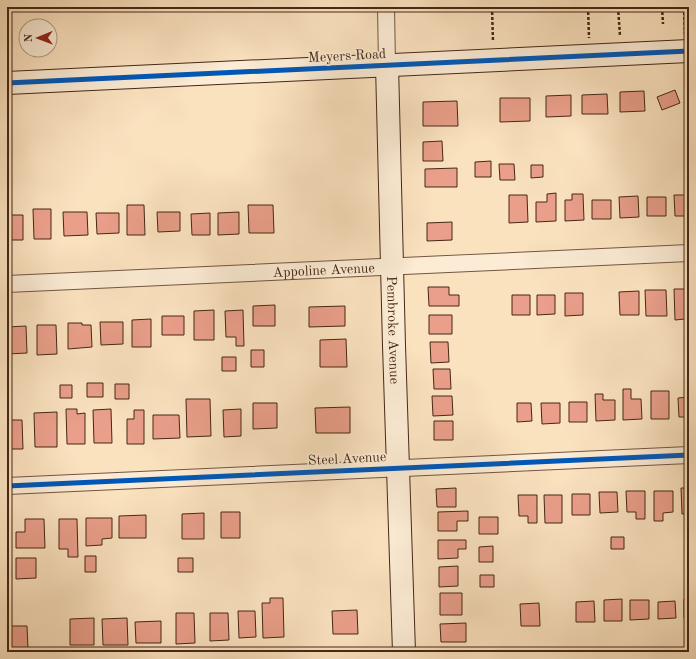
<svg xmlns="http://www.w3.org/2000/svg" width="696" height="659" font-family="'Old Standard TT',serif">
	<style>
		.building { fill: #ea9f8a; stroke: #462715 }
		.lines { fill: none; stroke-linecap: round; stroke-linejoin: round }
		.street-casing { stroke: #735640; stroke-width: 18 }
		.secondary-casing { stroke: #462715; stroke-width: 24 }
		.path { stroke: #462715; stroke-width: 2.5; stroke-dasharray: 3 2; stroke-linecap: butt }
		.street { stroke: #fcecd5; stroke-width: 16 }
		.secondary { stroke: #fcecd5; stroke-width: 22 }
		.cycleway-casing { stroke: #fcecd5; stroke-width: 8 }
		.cycleway { stroke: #0057b8; stroke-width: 5 }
		.labels { text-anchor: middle; stroke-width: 3.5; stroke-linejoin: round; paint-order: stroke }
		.street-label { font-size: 14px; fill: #462715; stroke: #fcecd5 }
	</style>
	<rect width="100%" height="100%" fill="#fbe2bf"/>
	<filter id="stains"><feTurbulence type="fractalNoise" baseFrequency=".005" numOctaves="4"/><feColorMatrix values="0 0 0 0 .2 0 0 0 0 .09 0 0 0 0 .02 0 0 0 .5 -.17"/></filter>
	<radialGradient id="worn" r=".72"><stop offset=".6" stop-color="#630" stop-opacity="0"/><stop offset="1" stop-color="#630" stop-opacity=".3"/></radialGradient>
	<path class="building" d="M675,90L680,103L662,110L657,97Z
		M644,91L645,111L620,112V92Z
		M607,94L608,114H582V95Z
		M571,95V116L546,117V96Z
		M500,98H530V121L500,122Z
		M457,101L458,126H423V102Z
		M442,141L443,161H423V142Z
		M491,161V177H475V162Z
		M499,164H514L515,180H500Z
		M531,165H543V177L531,178Z
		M457,168V187H425V169Z
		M556,193V221L536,222V202H547V194Z
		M572,194H583L584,220L565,221V200H572Z
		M509,195H527L528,222L509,223Z
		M674,195H689V216H675Z
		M638,196L639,217L620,218L619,197Z
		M647,197H666V216H647Z
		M592,200H611V219H592Z
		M127,205H144L145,235H127Z
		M248,205H273L274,233H249Z
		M33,209H51V239H34Z
		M63,212H87L88,235L64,236Z
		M157,212H180V231L158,232Z
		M239,212V234L218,235V213Z
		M96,213H119V233L97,234Z
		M210,213V235H192L191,214Z
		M7,215H23V240H7Z
		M452,222V240L427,241V223Z
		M428,287H449V295H459V306H429Z
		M674,289H689V308H685V319L675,320Z
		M645,290H666L667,316H646Z
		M639,291V315H620L619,292Z
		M565,293H583V315L565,316Z
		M512,295H530V315H512Z
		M537,295H555V314L537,315Z
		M275,305V326H253V306Z
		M345,306V326L309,327V307Z
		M214,310V340H194V311Z
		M243,310L244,346H236V337H226L225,311Z
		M429,315H452V334H429Z
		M162,316H184V335H162Z
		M151,319V347H132V320Z
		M100,322H123V344L101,345Z
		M68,323H82V325H91L92,347L68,349Z
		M37,325H56L57,354L37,355Z
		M26,326L27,353L7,354V327Z
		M346,339L347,367H320V340Z
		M430,342H448L449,362L431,363Z
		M251,350H264V367H251Z
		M222,357H236V371H222Z
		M433,369H450L451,389H434Z
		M87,383H103V397H87Z
		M115,384H129V399H115Z
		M60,385H72V398H60Z
		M623,389H631V399H641L642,419L623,420Z
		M651,391H669V419H651Z
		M595,394H603V400H615V420L596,421Z
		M432,396H452L453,415L433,416Z
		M689,397V417H679L678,398Z
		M186,399H210L211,436L187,437Z
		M569,402H587V422H569Z
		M253,403H277V428L253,429Z
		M517,403H531L532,421L517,422Z
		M541,403H560V423L542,424Z
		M350,407V433H316L315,408Z
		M66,409H77V414L85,413V444H67Z
		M111,409L112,443H94L93,410Z
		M241,409V436L224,437L223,410Z
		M134,410H144V444H127V419H134Z
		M57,412V447H35L34,413Z
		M153,415H179L180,438L153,439Z
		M9,420H22L23,449H7V429H10Z
		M434,421H453V440H434Z
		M456,488V507H437L436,489Z
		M681,488H689V514H682Z
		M626,491H645V519H636V512H627Z
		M654,491H673V512L663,513V521H654Z
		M599,492H617L618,512L600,513Z
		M572,494H590V515H572Z
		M518,495H537V523H528V516H519Z
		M544,495H562V523H545Z
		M468,511V521H457V531H438V512Z
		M221,512H240V538H221Z
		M204,513V539H182V514Z
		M146,515V538H119V516Z
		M479,517H498V534H479Z
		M86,518H112V538L102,539V545L86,546Z
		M25,519H44L45,548H16V532H25Z
		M59,519H77L78,557H68V549H59Z
		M7,521H11V547H7Z
		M611,537H624V549H611Z
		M438,540H466V549H458V558L438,559Z
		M493,546V562H479V547Z
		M85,556H96V572H85Z
		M16,558H36V578L16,579Z
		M178,558H193V572H178Z
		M458,566V586L439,587V567Z
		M480,575H494V587H480Z
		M440,593H462V615H440Z
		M270,598H283L284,637L263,638L262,603H270Z
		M622,599V621H604V600Z
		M684,599H689V617L684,618Z
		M630,600H649V619L630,620Z
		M594,601L595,622H576V602Z
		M675,601L676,618L658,619V602Z
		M539,603L540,626H521L520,604Z
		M357,610L358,634H333L332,611Z
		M238,611H255L256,637L239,638Z
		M176,613H194L195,643L176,644Z
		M210,613H228L229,640L210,641Z
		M94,618V645H70V619Z
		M127,618L128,645H103L102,619Z
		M161,621V643H136L135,622Z
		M466,623V642H441L440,624Z
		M7,626H27L28,648H7Z"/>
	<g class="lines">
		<defs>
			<g id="street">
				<path d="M386,7L387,65"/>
				<path id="s1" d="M7,284L689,253"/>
				<path d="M7,486L689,455"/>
			</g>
			<g id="secondary">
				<path id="s2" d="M387,65C391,261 397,456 404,652"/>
				<path d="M7,83L689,51"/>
			</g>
		</defs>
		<use href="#street" class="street-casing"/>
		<use href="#secondary" class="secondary-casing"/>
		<path class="path" d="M492,7L493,42
			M588,7L589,38
			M618,7L620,36
			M662,7L663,24
			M684,7L685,34"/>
		<use href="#street" class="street"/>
		<use href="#secondary" class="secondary"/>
		<defs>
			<path id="cycleway" d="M7,83L689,51
				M7,486L689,455"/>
		</defs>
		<use href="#cycleway" class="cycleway-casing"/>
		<use href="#cycleway" class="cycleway"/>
	</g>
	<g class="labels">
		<g class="street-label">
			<text transform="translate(347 55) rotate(-3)" y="5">Meyers Road</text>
			<text dy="5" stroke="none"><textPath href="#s1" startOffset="317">Appoline Avenue</textPath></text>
			<text dy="5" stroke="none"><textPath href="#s2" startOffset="265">Pembroke Avenue</textPath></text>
			<text transform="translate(347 458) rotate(-3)" y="5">Steel Avenue</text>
		</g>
	</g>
	<rect width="696" height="659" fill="none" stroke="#fbe2bf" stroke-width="24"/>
	<rect x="8" y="8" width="680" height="643" fill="none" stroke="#462715" stroke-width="2"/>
	<rect x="12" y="12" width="672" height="635" fill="none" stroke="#462715"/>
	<g transform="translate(38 38) rotate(269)"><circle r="19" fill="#fcecd5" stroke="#b39d88"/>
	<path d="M0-3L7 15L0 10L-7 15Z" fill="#8f2418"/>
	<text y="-6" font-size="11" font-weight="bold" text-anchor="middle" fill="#462715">N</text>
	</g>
	<rect width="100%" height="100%" filter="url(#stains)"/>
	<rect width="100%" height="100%" fill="url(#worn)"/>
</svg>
